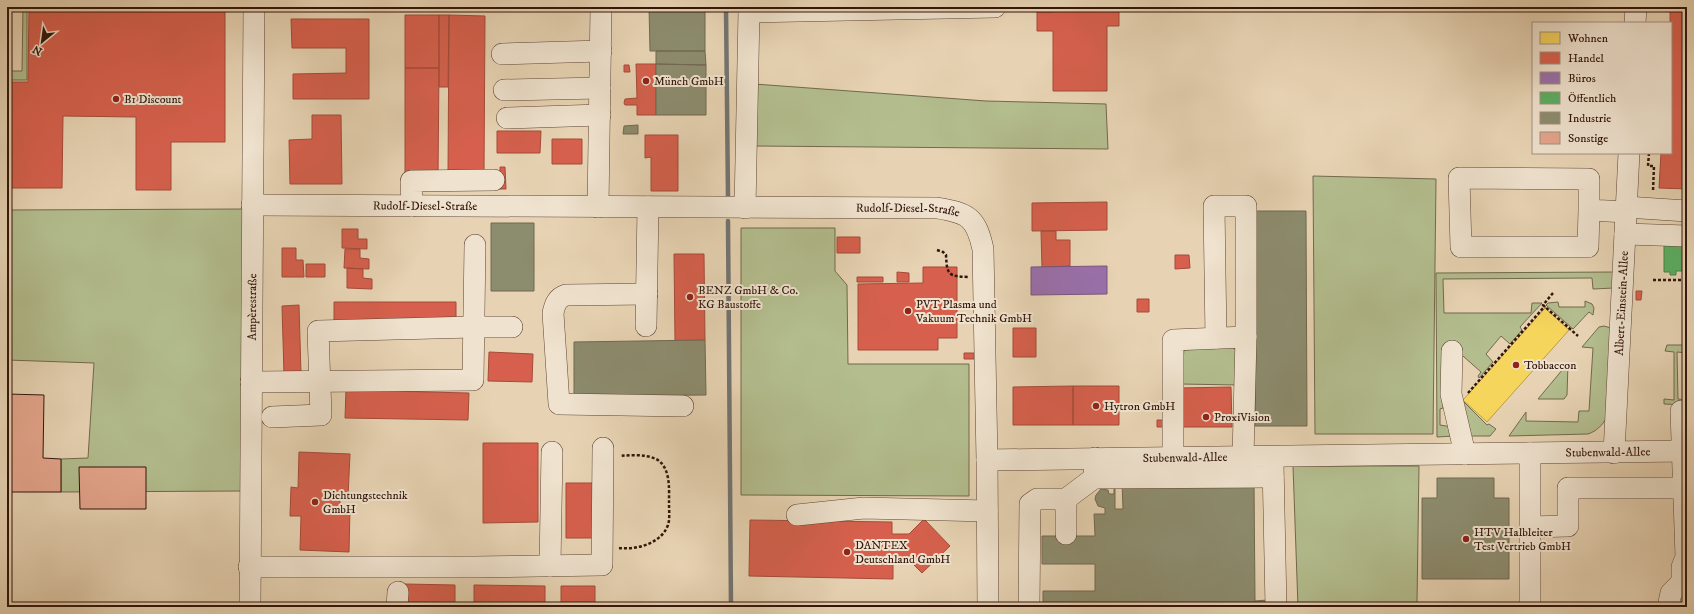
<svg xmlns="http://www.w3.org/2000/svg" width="1694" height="614" font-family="'IM FELL DW Pica',serif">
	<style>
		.green { fill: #b3bd8e; stroke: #72694c }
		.homes { fill: #f6d55c; stroke: #bb9b43 }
		.shops { fill: #d6604d; stroke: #a54a39 }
		.offices { fill: #9970ab; stroke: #7a557b }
		.public { fill: #5aae61; stroke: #4e8047 }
		.industry { fill: #8c8c6e; stroke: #716850 }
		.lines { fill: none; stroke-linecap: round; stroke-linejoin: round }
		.stream { stroke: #727472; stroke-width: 4.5 }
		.building { fill: #e4a58c; stroke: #32150a }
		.minor-casing { stroke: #5f4434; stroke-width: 22 }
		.path { stroke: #32150a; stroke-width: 2.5; stroke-dasharray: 3 2; stroke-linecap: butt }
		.minor { stroke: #efe2ce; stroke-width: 21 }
		.poi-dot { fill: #8f2418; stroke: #efe2ce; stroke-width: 1.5 }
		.labels { text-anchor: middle; stroke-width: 4; stroke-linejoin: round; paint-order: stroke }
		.poi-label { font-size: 12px; fill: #32150a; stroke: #efe2ce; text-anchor: start }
		.street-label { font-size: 12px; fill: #32150a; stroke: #efe2ce }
	</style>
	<rect width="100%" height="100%" fill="#e7d3b3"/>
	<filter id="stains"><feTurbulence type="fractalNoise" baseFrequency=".005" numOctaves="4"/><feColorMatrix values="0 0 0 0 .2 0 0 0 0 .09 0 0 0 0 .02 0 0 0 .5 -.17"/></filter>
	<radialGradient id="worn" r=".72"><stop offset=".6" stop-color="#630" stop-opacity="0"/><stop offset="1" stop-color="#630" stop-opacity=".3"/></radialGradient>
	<path class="green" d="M23,7H27V80H7V71H22Z
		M754,84L986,101L1106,104L1108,149L754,146Z
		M1313,176L1436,179L1433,434H1315Z
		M243,209L241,491L61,492V459L88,458L94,363L7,360V210Z
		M741,228H835V271L847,285L848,364H969V496L741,495Z
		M1614,272V288L1593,289L1592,278L1443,279L1444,313H1531L1532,303H1542L1520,327L1522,330L1510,344L1501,336L1486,354L1493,362L1479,378L1478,376L1481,372L1463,356L1460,360L1445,353L1443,408L1440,409V425L1452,427L1453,436L1437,437L1436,273Z
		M1585,301L1592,304L1594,308L1593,315L1589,312L1573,329L1546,305L1548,303L1558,302L1559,307H1585Z
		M1604,326L1611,328L1607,418C1601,426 1597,431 1588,434L1509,436L1526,412V421L1578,422L1579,411H1589L1593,348L1582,347L1599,327Z
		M1667,345H1685L1687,347V353L1677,352L1678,399L1687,400V405L1664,404V399L1674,400V352L1665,351Z
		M1231,346L1238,352V385L1180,384L1184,350Z
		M1568,363L1567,395L1564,399H1538Z
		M1463,401L1487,425L1489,424L1496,429L1490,436H1469Z
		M1293,466H1419L1417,603L1298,607Z"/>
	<path class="homes" d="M1545,308L1569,330L1487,422L1463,400Z"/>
	<path class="shops" d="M29,7H225V142H171V190H136V117L63,116L62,188H7V82H28Z
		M418,7H482V11L418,10Z
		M1052,7H1119V26H1107V91H1053V31H1037V12H1052Z
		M1670,7H1687V189L1659,188L1661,153H1671Z
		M405,15H439V68H405Z
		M439,15H449L448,87H439Z
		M449,15L485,16L484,174L448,173Z
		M291,19H369V99H293V74L346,73V48H292Z
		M636,64H656V115H637V105H625L624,103L625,99L637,98Z
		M624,65H629L630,72H624Z
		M405,68H439L438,176L405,175Z
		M312,115H341L342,184H290L289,140L312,139Z
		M497,131H541L540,153H497Z
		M645,135H678V191H651V157L645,158Z
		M552,139H582V164H552Z
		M500,167H505L506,189H500Z
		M1107,202V230L1032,231V203Z
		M342,229H358V239H367V249L342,248Z
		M1041,231H1056V240H1070V266L1042,267Z
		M837,237H860V253H837Z
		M282,248H296V260H303L304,277H282Z
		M345,249H360V258L369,259V269L344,268Z
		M674,254H704L705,340L675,341Z
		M1175,255H1189L1190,268L1175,269Z
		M306,264H325V277H306Z
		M923,267H957V338H938V350H858V284L923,283Z
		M347,268L363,269V278L372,279V289L347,288Z
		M897,272L909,273V282H897Z
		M857,277H883V282H857Z
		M1636,291H1642L1641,300H1636Z
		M1137,299H1149V312H1137Z
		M334,302H456V320L334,321Z
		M299,305L301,374L284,375L282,306Z
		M1013,328H1036V357H1013Z
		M489,352L533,354L532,382L488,381Z
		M964,353H974V359H964Z
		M1073,386H1119V425H1073Z
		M1073,386V425H1013V387Z
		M1231,387L1232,427H1180V388Z
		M346,390L469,393L468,420L345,418Z
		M1157,420H1167V427H1157Z
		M483,443H538V522L483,523Z
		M299,452L350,454L348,497H340V506L350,507L349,552L300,550L301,516H290L291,487L298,488Z
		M566,483H596L595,538H566Z
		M924,519L950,546L922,573L908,559L893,558V579L749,576L750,520L892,522V534H909Z
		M405,584L455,585V607H404Z
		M474,585L545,586V607H474Z
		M561,586H595V607H561Z
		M775,603H926V607H775Z"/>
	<path class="offices" d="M1107,266V294L1031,295V267Z"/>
	<path class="public" d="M1664,238H1687V287H1685V271H1676V275H1670V272H1664Z"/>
	<path class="industry" d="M649,7H705V51H650Z
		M656,51H705L706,65L656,64Z
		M656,64L706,65V115H656Z
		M638,125V134H623L624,126Z
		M1255,211H1306L1307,426H1255Z
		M491,223H534V291H491Z
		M705,340L706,395L574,396V342Z
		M1437,478H1494V498H1509V579H1422V498H1437Z
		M1254,481L1255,601L1267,600V607H1043V591H1095V564H1042V536H1095L1094,514H1105V508L1098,506L1095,499L1096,495L1101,489L1108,490L1109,494H1114V486H1115V509H1123L1122,482Z"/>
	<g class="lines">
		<path class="stream" d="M726,7L728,197
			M728,221L731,607"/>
	</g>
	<path class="building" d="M7,394L44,395L43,458L61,459V492H7Z
		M79,467H146V509H80Z"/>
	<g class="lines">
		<defs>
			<g id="minor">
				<path d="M749,7V12L995,7"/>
				<path d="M1635,23L1636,7"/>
				<path d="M502,54L601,51"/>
				<path d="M504,90L600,88"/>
				<path d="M507,118L600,115"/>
				<path id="s1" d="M252,205L937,208C968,213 976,217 983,249L987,460L988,607"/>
				<path d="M412,206L411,181L494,180"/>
				<path d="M598,207L601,7"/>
				<path d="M1626,207L1687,211"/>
				<path d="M745,208L749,12"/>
				<path d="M1589,210V179L1459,178L1461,247H1588L1589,210L1626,212"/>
				<path d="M1625,234L1687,236"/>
				<path d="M647,294L566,295C557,298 555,304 553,313L559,404L683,406"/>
				<path d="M646,326L648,207"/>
				<path d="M1216,338L1214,206H1246V337"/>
				<path d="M1452,351L1451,394L1465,454"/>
				<path d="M251,382L473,380L475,245"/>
				<path d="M272,417L321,415L318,331L473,327H512"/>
				<path id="s2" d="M1614,453L1629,153"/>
				<path d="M1173,458V340L1246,337L1243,457"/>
				<path id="s3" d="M987,460L1687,451"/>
				<path d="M1273,463L1276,607"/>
				<path d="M1094,478L1273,477"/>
				<path d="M1066,499V534"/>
				<path d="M797,515L864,508L987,511"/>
				<path d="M1530,527L1568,526V488H1687"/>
				<path d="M550,566L552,452"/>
				<path d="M249,567H475L602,565L603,448"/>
				<path id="s4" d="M250,607L254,7"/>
				<path d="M397,607L398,592"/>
				<path d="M1029,607L1030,504L1037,499H1066L1094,478L1095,458"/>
				<path d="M1530,607V453"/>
				<path d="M1668,607L1671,593L1682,582V567L1686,557L1681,411"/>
			</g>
		</defs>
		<use href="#minor" class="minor-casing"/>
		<path class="path" d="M1649,153L1648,166H1654L1653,191
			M937,250L943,252L946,255C947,275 948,276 968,277
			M1653,280H1687
			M1553,293L1543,305L1578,336
			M1468,393L1545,306
			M619,548C636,550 661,544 668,525C670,519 669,510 669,503C669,489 671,467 656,459C645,454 631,455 620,456"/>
		<use href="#minor" class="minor"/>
	</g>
	<g class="poi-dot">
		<circle cx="646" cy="81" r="4"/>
		<circle cx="116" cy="99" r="4"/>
		<circle cx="690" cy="297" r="4"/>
		<circle cx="908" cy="311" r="4"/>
		<circle cx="1516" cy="365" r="4"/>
		<circle cx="1096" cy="406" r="4"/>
		<circle cx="1206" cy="417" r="4"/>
		<circle cx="315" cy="502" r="4"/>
		<circle cx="1466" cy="539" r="4"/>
		<circle cx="847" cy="552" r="4"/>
	</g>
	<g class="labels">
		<g class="poi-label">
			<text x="654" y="85">Münch GmbH</text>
			<text x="124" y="103">B1 Discount</text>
			<text x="698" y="294">BENZ GmbH &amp; Co.<tspan x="698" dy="14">KG Baustoffe</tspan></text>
			<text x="916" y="308">PVT Plasma und<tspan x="916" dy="14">Vakuum Technik GmbH</tspan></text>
			<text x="1524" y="369">Tobbaccon</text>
			<text x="1104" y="410">Hytron GmbH</text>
			<text x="1214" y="421">ProxiVision</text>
			<text x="323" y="499">Dichtungstechnik<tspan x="323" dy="14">GmbH</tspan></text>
			<text x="1474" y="536">HTV Halbleiter<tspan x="1474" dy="14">Test Vertrieb GmbH</tspan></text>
			<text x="855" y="549">DANTEX<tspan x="855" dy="14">Deutschland GmbH</tspan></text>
		</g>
		<g class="street-label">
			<text dy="4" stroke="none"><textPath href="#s1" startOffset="173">Rudolf-Diesel-Straße</textPath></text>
			<text dy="4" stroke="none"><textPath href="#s1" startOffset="656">Rudolf-Diesel-Straße</textPath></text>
			<text dy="4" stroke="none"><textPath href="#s2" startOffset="150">Albert-Einstein-Allee</textPath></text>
			<text dy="4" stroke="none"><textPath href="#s4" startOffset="300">Ampèrestraße</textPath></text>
			<text dy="4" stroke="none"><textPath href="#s3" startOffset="621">Stubenwald-Allee</textPath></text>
			<text dy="4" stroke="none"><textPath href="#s3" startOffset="198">Stubenwald-Allee</textPath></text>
		</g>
	</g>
	<rect width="1694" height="614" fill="none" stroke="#e7d3b3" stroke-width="24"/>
	<rect x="8" y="8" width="1678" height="598" fill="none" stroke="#32150a" stroke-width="2"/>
	<rect x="12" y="12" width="1670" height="590" fill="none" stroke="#32150a"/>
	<rect x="1532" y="22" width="140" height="132" fill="#efe2ce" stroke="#a39080"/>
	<rect x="1540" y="32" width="20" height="12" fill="#f6d55c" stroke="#a39080"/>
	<text x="1568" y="42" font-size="12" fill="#32150a">Wohnen</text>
	<rect x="1540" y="52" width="20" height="12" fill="#d6604d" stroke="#a39080"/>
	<text x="1568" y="62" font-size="12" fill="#32150a">Handel</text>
	<rect x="1540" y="72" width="20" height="12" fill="#9970ab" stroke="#a39080"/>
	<text x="1568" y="82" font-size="12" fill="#32150a">Büros</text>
	<rect x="1540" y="92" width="20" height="12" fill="#5aae61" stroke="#a39080"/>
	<text x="1568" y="102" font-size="12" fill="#32150a">Öffentlich</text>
	<rect x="1540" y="112" width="20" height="12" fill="#8c8c6e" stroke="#a39080"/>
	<text x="1568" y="122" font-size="12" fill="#32150a">Industrie</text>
	<rect x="1540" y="132" width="20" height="12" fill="#e4a58c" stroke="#a39080"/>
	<text x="1568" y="142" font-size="12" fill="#32150a">Sonstige</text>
	<g transform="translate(42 42) rotate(209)" stroke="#efe2ce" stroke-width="3" paint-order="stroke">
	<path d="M0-3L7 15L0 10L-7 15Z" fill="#32150a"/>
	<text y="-6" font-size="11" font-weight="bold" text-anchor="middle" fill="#32150a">N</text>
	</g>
	<rect width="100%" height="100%" filter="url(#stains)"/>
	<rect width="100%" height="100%" fill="url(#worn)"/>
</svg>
